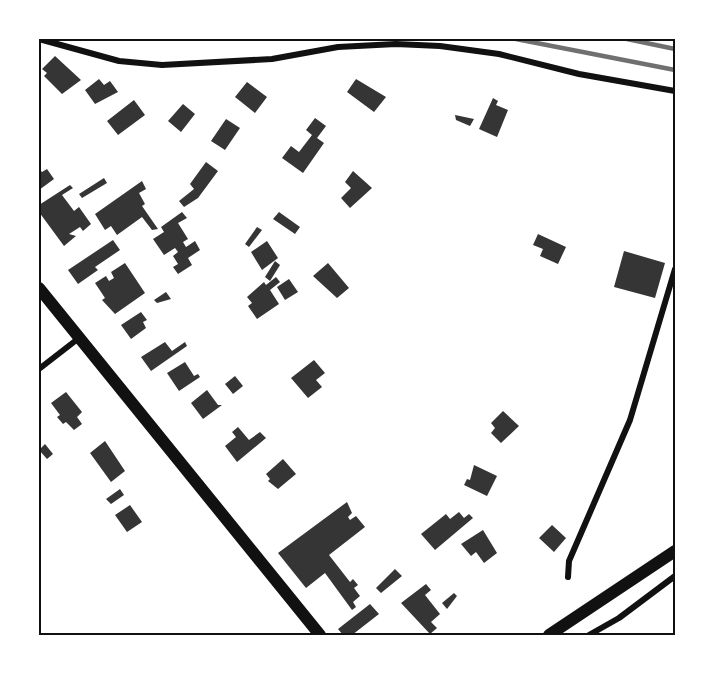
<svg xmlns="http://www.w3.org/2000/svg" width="714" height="674" font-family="'Alegreya Sans',sans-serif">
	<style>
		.building { fill: #353535 }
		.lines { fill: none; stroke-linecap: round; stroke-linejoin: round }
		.minor { stroke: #111; stroke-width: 6 }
		.secondary { stroke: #111; stroke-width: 12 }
		.primary { stroke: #111; stroke-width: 12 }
		.rail { stroke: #707070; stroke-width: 4.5 }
		.neatline { fill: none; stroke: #111; stroke-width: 2 }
	</style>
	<rect width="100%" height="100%" fill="#fff"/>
	<path class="building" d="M55,56L81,80L62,94L44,76L47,73L42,69Z
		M99,79L104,85L110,81L118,92L95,104L85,90Z
		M356,79L386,97L374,112L347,92Z
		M247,82L267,97L255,113L235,97Z
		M493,98L498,101L496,105L508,110L497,137L479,129Z
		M134,100L145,115L118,135L107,121Z
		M183,104L195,114L181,132L168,121Z
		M455,115L474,119L470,126L456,120Z
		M315,118L326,126L317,138L324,143L303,173L282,158L291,146L299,152L312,135L306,130Z
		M226,119L240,128L225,150L211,141Z
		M206,162L218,171L198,198L184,207L179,201L194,189L190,184Z
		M39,169L42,172L47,169L54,179L39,190Z
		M353,171L372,188L350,208L341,198L351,188L345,182Z
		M104,178L107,183L82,198L79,194Z
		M142,181L146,189L139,193L145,204L142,206L158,229L152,230L142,217L117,235L111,226L105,230L95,214Z
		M70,185L73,188L62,195L74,211L79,207L91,224L83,231L80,227L69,234L76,236L64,246L39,212V205Z
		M182,212L187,218L178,223L188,239L183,242L186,247L195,241L200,250L188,258L192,265L178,274L173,267L178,264L173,256L178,252L175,248L164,255L153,239L164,232L161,227Z
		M279,212L300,227L295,234L273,219Z
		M257,227L262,230L249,247L245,244Z
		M538,234L566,247L558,264L540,256L543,249L533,245Z
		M113,240L120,250L95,267L98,270L78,284L68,270Z
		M267,241L278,258L262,270L251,252Z
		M624,251L665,263L655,298L614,287Z
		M275,261L280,265L270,281L265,277Z
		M125,263L145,293L115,314L102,300L105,298L95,283L106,276L109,281L114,278L111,272Z
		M328,263L349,288L337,298L313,276Z
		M276,277L280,282L270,290L279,304L257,319L248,306L252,303L247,297L264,282L266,285Z
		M289,279L298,292L285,300L277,287Z
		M166,292L171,299L157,303L154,300Z
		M141,312L147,320L143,322L146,328L131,339L121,325Z
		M165,342L172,351L185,342L187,346L151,371L141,357Z
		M314,360L325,373L316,380L322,387L308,398L291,378Z
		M185,362L194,376L198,374L200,377L179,391L167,373Z
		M235,376L243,386L233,394L225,384Z
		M207,390L218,405H222L203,419L191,403Z
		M66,392L82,412L77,417L82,424L74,430L66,422L63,424L57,417L60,415L51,403Z
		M503,411L519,426L501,443L491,433L495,428L491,423Z
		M238,427L249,440L260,432L266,438L237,462L225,446L236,437L232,432Z
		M105,441L125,471L111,482L90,453Z
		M45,444L53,454L47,459L39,450Z
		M283,459L296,474L278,489L268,481L270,479L266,474Z
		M474,465L497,476L487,496L464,485L467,479L470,480Z
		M120,489L124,495L111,504L106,499Z
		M347,502L352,513L348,517L350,520L356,516L365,527L329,555L350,582L353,579L358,585L354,588L360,596L353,602L356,607L352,610L325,573L306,588L278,553Z
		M130,505L142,522L127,532L115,515Z
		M459,512L464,518L469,514L473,518L435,550L421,534L446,514L450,519Z
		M552,525L566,538L554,552L539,538Z
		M483,530L497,553L484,563L476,552L471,556L461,544Z
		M395,569L402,576L381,593L376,588Z
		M426,584L431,590L425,595L440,614L431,622L437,628L430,634L401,603Z
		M454,593L457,596L447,609L442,603Z
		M370,604L379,614L352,635H343L338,629Z"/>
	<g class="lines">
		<path class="minor" d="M39,39L119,61L162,65L272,59L338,47L396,44L440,46L499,54L579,74L675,91
			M39,369L79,338
			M568,577L569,561L630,420L675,269
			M589,635L619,618L675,576"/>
		<path class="secondary" d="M39,288L320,635"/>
		<path class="primary" d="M549,635L675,551"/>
		<path class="rail" d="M516,39L675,70
			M627,39L675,49"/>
	</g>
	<rect width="714" height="674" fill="none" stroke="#ffffff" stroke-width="81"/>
	<rect x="40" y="40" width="634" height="594" class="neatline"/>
</svg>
